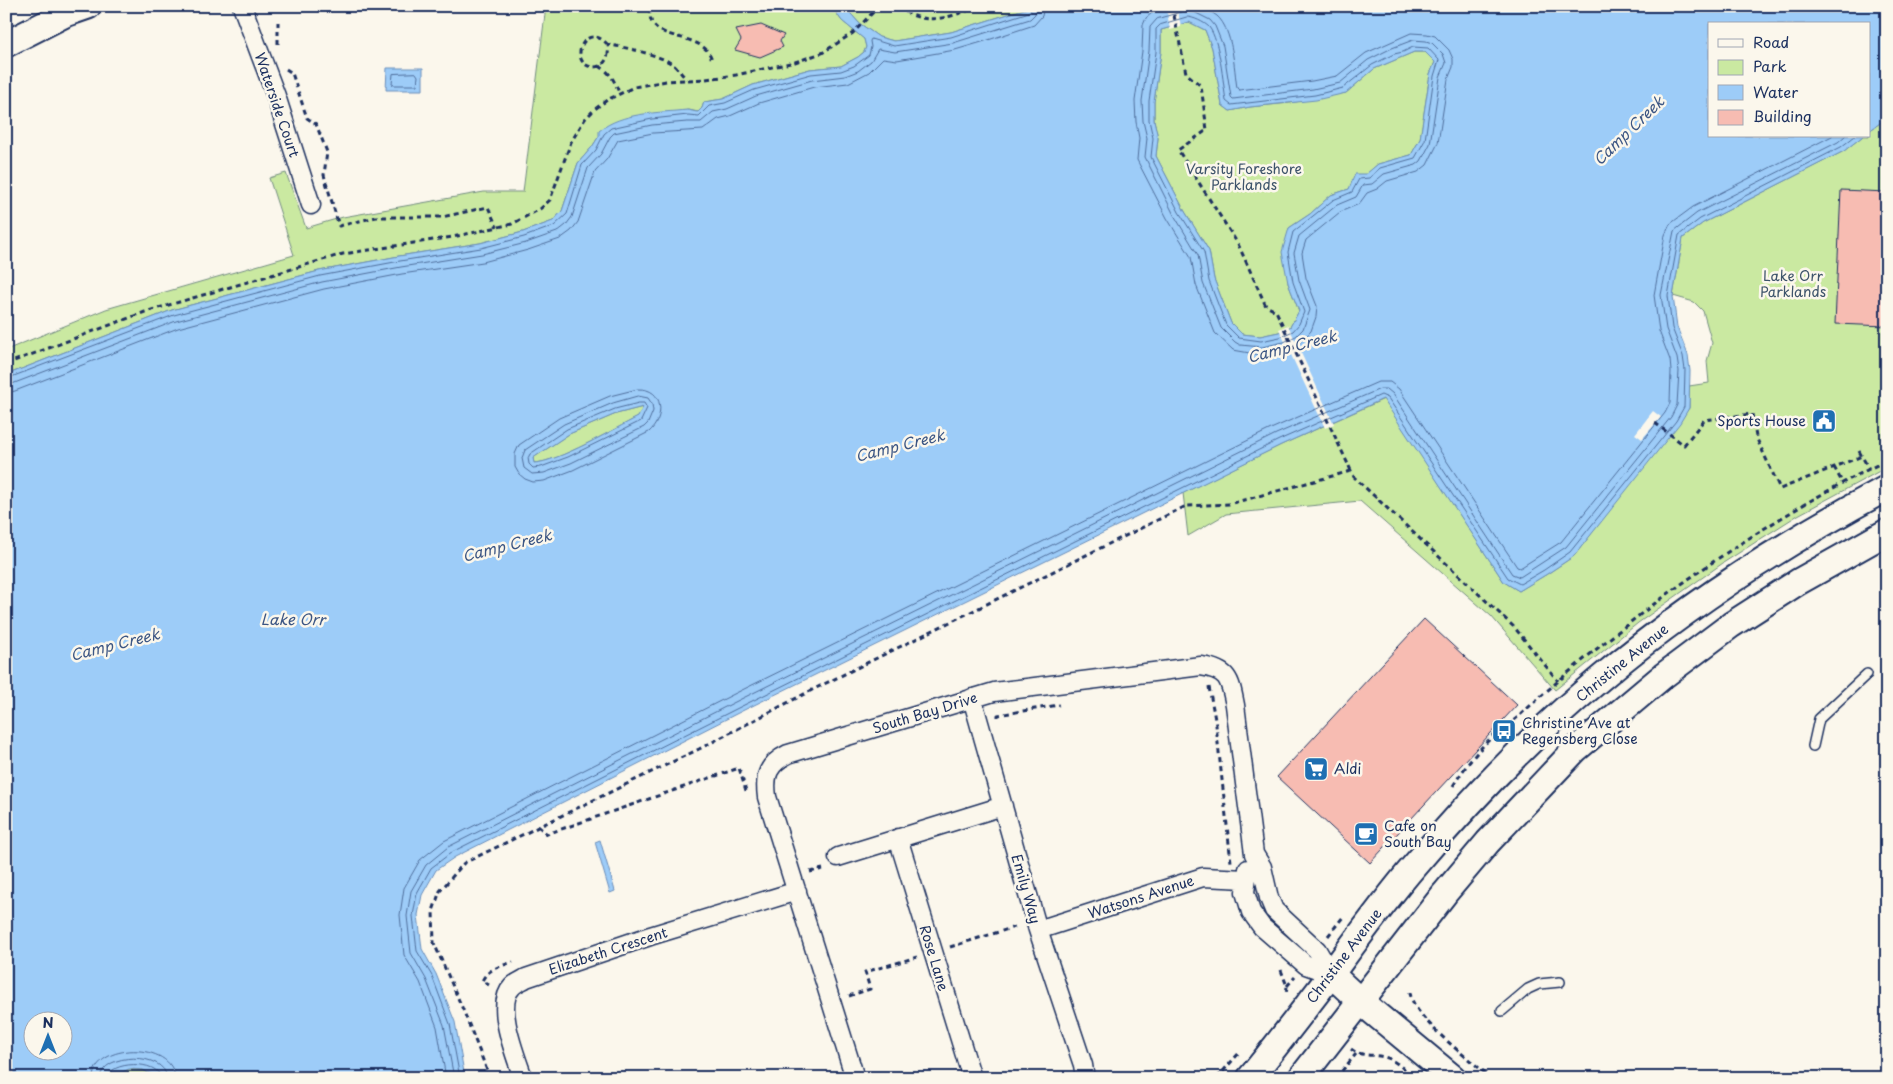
<svg xmlns="http://www.w3.org/2000/svg" width="1893" height="1084" font-family="'Playpen Sans',sans-serif">
	<style>
		.built { fill: #fae5db }
		.green { fill: #cae9a1; stroke: #728c80 }
		.water { fill: #9dccf8; stroke: #698dba; fill-rule: evenodd }
		.pier { fill: #fbf7ec }
		.lines { fill: none; stroke-linecap: round; stroke-linejoin: round }
		.shore { stroke: #4f6e9c; stroke-width: 1 }
		.building { fill: #f7bcb2; stroke: #1b2f5e }
		.lane-casing { stroke: #1b2f5e; stroke-width: 12 }
		.street-casing { stroke: #1b2f5e; stroke-width: 21 }
		.secondary-casing { stroke: #1b2f5e; stroke-width: 29 }
		.path { stroke: #1b2f5e; stroke-width: 3; stroke-dasharray: 5 4; stroke-linecap: butt }
		.lane { stroke: #fbf7ec; stroke-width: 9 }
		.street { stroke: #fbf7ec; stroke-width: 18 }
		.secondary { stroke: #fbf7ec; stroke-width: 25 }
		.labels { text-anchor: middle; stroke-width: 5; stroke-linejoin: round; paint-order: stroke }
		.street-label { font-size: 14px; fill: #1b2f5e; stroke: #fbf7ec }
		.park-label { font-size: 14px; fill: #3e546b; stroke: #fbf7ec }
		.poi-label { font-size: 14px; fill: #1b2f5e; stroke: #fbf7ec; text-anchor: start }
		.water-label { font-size: 15px; font-style: italic; fill: #3c5684; stroke: #fbf7ec }
	</style>
	<rect width="100%" height="100%" fill="#fbf7ec"/>
	<filter id="ink" filterUnits="userSpaceOnUse"><feTurbulence type="fractalNoise" baseFrequency=".02" numOctaves="2"/><feDisplacementMap in="SourceGraphic" scale="10" xChannelSelector="R" yChannelSelector="G"/><feConvolveMatrix kernelMatrix="1 2 1 2 8 2 1 2 1" color-interpolation-filters="sRGB"/></filter>
	<g filter="url(#ink)">
		<path class="built" d="M1380,1073L1399,1078H1358L1363,1075Z"/>
		<path class="green" d="M546,6H831L842,21L864,39L866,47L864,52L858,57L841,66L810,69L753,85L723,99L704,102L702,108L698,112L689,110L625,119L599,136L592,147L578,163L562,211L553,221L523,232L480,243L399,256L319,271L172,310L6,375V350L106,309L294,255L269,178L286,173L306,228L343,217L484,192H523Z
			M844,6H1034L951,32L894,41L879,37L859,23Z
			M1189,22L1205,30L1212,48L1222,105L1230,111L1250,107L1290,103L1346,93L1374,69L1414,52H1425L1435,62L1430,74L1420,139L1411,155L1378,164L1349,189L1331,195L1310,214L1289,228L1288,283L1299,311L1290,327L1279,332L1260,336L1242,334L1231,323L1214,279L1209,251L1184,210L1156,156L1158,138L1154,120V102L1161,52V30Z
			M1887,118V467L1798,515L1723,563L1638,623L1555,690L1491,616L1360,501L1226,514L1188,536L1183,493L1281,445L1384,399L1504,582L1519,591L1547,574L1574,556L1689,408V386L1709,383L1707,361L1712,343L1703,311L1694,302L1673,296L1683,238L1703,223L1844,151L1863,136H1869V131Z
			M643,407L639,417C613,429 559,462 534,463L533,458L569,434L616,414Z
			M129,1069L143,1070L158,1078H109Z"/>
		<path class="water" d="M831,6H844L859,23L879,37L894,41L951,32L1034,6H1887V118L1869,131V24H1709V136H1863L1844,151L1703,223L1683,238L1673,296L1677,327L1688,355L1690,371L1689,408L1680,423L1574,556L1547,574L1519,591L1504,582L1383,399L1281,445L742,711L455,857L436,870L422,895L418,915L422,949L436,974L455,1022L465,1078H158L143,1070L129,1069L109,1078H6V375L172,310L319,271L399,256L480,243L523,232L553,221L562,211L578,163L592,147L599,136V131C622,112 658,113 687,110C690,110 694,112 698,112L702,108L704,102L723,99L753,85L810,69L841,66L858,57L864,52L866,47L864,39L842,21ZM1189,22L1205,30L1212,48L1222,105L1230,111L1250,107L1316,100L1346,93L1374,69L1414,52H1425L1435,62L1430,74L1420,139L1411,155L1378,164L1366,174H1355L1349,189L1331,195L1310,214L1289,228L1282,252L1288,283L1299,311L1290,327L1279,332L1260,336L1242,334L1231,323L1214,279L1209,251L1184,210L1156,156L1158,138L1154,120V102L1161,52V30ZM643,407L638,417C614,429 558,462 534,463L533,458L569,434L616,414ZM32,1022H62V1052H32Z
			M387,68H423V90H386Z
			M600,840L615,891L610,893L595,842Z"/>
		<path class="pier" d="M1166,6H1177L1181,27L1170,30Z
			M1288,325L1334,424L1325,428L1279,329Z
			M1653,411L1661,417L1642,439L1635,434Z"/>
		<g class="lines">
			<path class="shore" d="M1175,6L1152,13L1146,18L1143,25L1142,51L1135,101L1136,122L1139,138L1137,160L1167,218L1191,257L1196,285L1215,333L1233,350L1261,355L1284,350L1300,343L1311,331L1316,317L1317,306L1306,278L1302,253L1306,240L1340,212L1359,204L1367,193L1377,189L1387,181L1418,172L1427,165L1438,143L1448,79L1453,67V59L1449,50L1435,36L1427,34L1411,33L1366,53L1337,76L1312,81L1239,90L1237,88C1234,68 1233,30 1217,16C1212,12 1205,9 1199,6
				M1185,11L1194,12L1210,20L1215,26L1223,46L1231,97L1233,99L1313,89L1340,83L1368,60L1392,48L1413,40L1426,41L1432,43L1443,54L1446,63L1440,77L1430,144L1421,161L1416,165L1384,174L1372,184L1363,185L1356,197L1337,205L1299,236L1294,253L1299,280L1310,310L1303,329L1296,336L1284,342L1262,347L1240,345L1235,342L1221,328L1203,283L1198,255L1174,215L1145,157L1147,138L1143,121L1142,101L1149,51L1150,27L1157,19Z
				M1187,17C1193,17 1204,22 1209,27C1220,41 1223,83 1226,101L1231,105L1315,95L1343,88L1372,65L1394,54L1403,52L1413,47L1428,48L1439,60L1434,76L1425,140L1415,158L1380,168L1369,178L1359,179L1352,192L1333,200L1293,232L1288,252L1293,282L1304,312L1299,324L1293,331L1280,337L1261,341L1239,338L1226,325L1209,281L1204,252L1179,212L1151,157L1153,138L1149,120V101L1156,52V29L1160,25Z
				M416,73L418,76L417,85H394L392,84L393,74Z
				M6,379L174,315L320,276L400,261L481,248L524,237L554,226L567,214L582,165L596,150L604,134L611,128L652,119L688,115L699,116L709,106L725,103L754,90L811,74L841,71L854,66L869,55L871,47L870,41L871,39L894,46L951,37L1026,13L1030,11L1031,6
				M6,385L12,384L176,321L322,282L401,267L482,254L526,243L557,232L566,225L572,217L588,168L601,154L610,137L614,133L652,125L687,122H701L713,112L727,109L756,96L812,80L845,76L858,71L871,61L878,49L895,52L953,43L1030,19L1035,14L1037,6
				M638,389C665,388 665,418 649,432L573,470L544,481L533,482L525,479L519,474L515,467V454L519,445L559,418L610,396Z
				M6,393L15,391L178,328L324,289L402,274L483,262L528,250L560,239L571,231L578,222L595,172L607,159L618,140L653,133L703,130L718,119L730,116L759,103L814,87L848,83L869,72L883,58L897,60L955,50L982,42L1034,25L1042,16L1044,6
				M638,396L648,398L652,404L653,411L648,423L644,427L571,463L544,473L532,474L524,468L522,458L525,450L564,424L613,403Z
				M639,403H644L647,408L641,421L568,457L541,467L533,468L529,464L528,458L530,454L567,429L615,409Z
				M93,1078C94,1042 173,1041 175,1078
				M100,1078C102,1052 165,1051 167,1078
				M107,1078C109,1061 158,1059 161,1078
				M446,1078L437,1027L420,982L404,955L400,915L404,888L420,860L444,841L734,694L1273,428L1378,382H1390L1399,389L1517,567L1520,568L1561,542L1665,413L1670,403L1671,371L1670,360L1659,331L1654,295L1665,235L1670,224L1693,207L1832,136
				M454,1078L444,1025L426,979L411,953L407,916L411,891L426,865L448,847L737,701L1276,434L1380,389H1387L1393,394L1512,574L1520,577L1566,547L1671,417L1677,405L1679,371L1677,358L1666,329L1661,295L1674,231L1697,213L1838,142L1845,136
				M460,1078L450,1024L432,976L417,951L413,916L417,893L431,868L452,852L740,707L1279,440L1381,395L1388,398L1508,578L1520,584L1544,570L1570,552L1676,421L1684,407L1685,370L1683,356L1672,328L1668,296L1679,235L1700,219L1841,147L1855,136"/>
		</g>
		<path class="building" d="M761,25L784,35L780,41L783,47L760,57L735,50L741,40L736,30Z
			M1841,190L1887,192V326L1835,324Z
			M1424,619L1517,705L1370,863L1277,777Z"/>
		<g class="lines">
			<defs>
				<path id="lane" d="M1813,746L1819,719L1867,674
					M1502,1011L1528,989L1539,984L1560,982"/>
				<path id="street" d="M242,6L276,96L311,205
					M972,698L1038,930L1083,1065L1085,1078
					M898,838L972,1078
					M838,857L1003,806
					M1248,869L1245,892L1251,912L1262,927L1306,965L1331,974
					M1038,930L1203,877L1246,879
					M523,1078C516,1056 494,1005 512,987C515,983 522,981 526,978L650,936L797,891
					M855,1078L767,797C764,775 768,764 788,754L994,692L1201,666C1229,670 1230,680 1235,705L1254,854L1262,867L1269,898L1274,910L1317,950L1331,974"/>
				<path id="secondary" d="M6,44L65,14L88,6
					M1331,974L1360,1001L1453,1078
					M1250,1078C1277,1045 1303,1011 1329,977C1357,939 1384,901 1415,865C1472,798 1533,734 1601,678C1689,604 1786,542 1887,488
					M1301,1078L1445,893L1488,842L1575,750L1663,676L1731,625L1798,582L1887,532"/>
			</defs>
			<use href="#lane" class="lane-casing"/>
			<use href="#street" class="street-casing"/>
			<use href="#secondary" class="secondary-casing"/>
			<path class="path" d="M660,6L655,7L650,11C647,45 704,29 712,60
				M809,6L810,7
				M898,6C924,29 952,16 981,6
				M1172,6L1186,73L1201,86L1207,130L1178,150L1238,244L1266,306L1276,311L1354,477L1514,627L1558,681
				M278,44V22
				M608,45C585,19 567,63 592,67C605,68 610,56 608,45C622,46 658,55 669,62C676,66 681,73 686,79
				M599,66C610,72 615,81 619,93
				M286,69L292,73L307,118L316,124L327,152L324,175L339,226L376,217H442L488,207L497,227
				M6,364L145,312L343,254L453,237L512,224L540,209L550,200L571,142L585,119L595,109L607,100L634,87L666,81L706,79L736,75L795,62L822,53L853,33L879,6
				M1655,423L1684,445L1704,420L1752,414L1756,437L1780,489L1862,456
				M1859,451L1869,469
				M1834,467L1842,482
				M1209,687L1216,725L1231,862
				M998,717V715L1059,705
				M1453,786C1464,768 1477,751 1493,736C1501,728 1512,723 1520,715C1630,615 1753,526 1887,460
				M538,826L547,834L739,768L747,794
				M810,872L823,869
				M1328,936L1343,917
				M950,947L1018,926
				M1281,970L1287,986L1286,995
				M489,985L482,981C487,969 501,966 513,962
				M1287,986L1295,977
				M1410,992C1412,1018 1471,1060 1491,1078
				M849,996L870,989L865,972L917,957
				M1351,1049C1362,1058 1377,1053 1390,1059C1397,1063 1404,1069 1410,1074
				M490,1078L464,1012L434,943L433,911L440,891L464,863L699,749L814,689L1186,506L1229,504L1351,471L1349,466
				M1217,1078L1240,1052
				M1336,1078L1356,1054"/>
			<use href="#lane" class="lane"/>
			<use href="#street" class="street"/>
			<use href="#secondary" class="secondary"/>
		</g>
	</g>
	<defs>
		<symbol id="civic-square" viewBox="-11 -11 22 22"><rect x="-9" y="-9" width="18" height="18" rx="4" fill="#1f6fb2" stroke="#fbf7ec"/><path d="M-.6-6.5H3V-4.5H.6V-3L4-1V1h2V6H-6V1h2V-1L-.6-3ZM-1.2 2.5V6h2.4V2.5Z" fill="#fff"/></symbol>
		<symbol id="bus-square" viewBox="-11 -11 22 22"><rect x="-9" y="-9" width="18" height="18" rx="4" fill="#1f6fb2" stroke="#fbf7ec"/><path d="M-5-6H5V4H4V6H2V4H-2V6H-4V4H-5ZM-3.5-4V0h7V-4ZM-3.5 1.2v1.5H-2V1.2ZM2 1.2v1.5H3.5V1.2Z" fill="#fff"/></symbol>
		<symbol id="supermarket-square" viewBox="-11 -11 22 22"><rect x="-9" y="-9" width="18" height="18" rx="4" fill="#1f6fb2" stroke="#fbf7ec"/><path d="M-6-5.5h2.5l.6 2H6L4.5 2H-2.5L-4.4-4H-6ZM-1.5 3.2a1.3 1.3 0 1 0 .1 0ZM3 3.2a1.3 1.3 0 1 0 .1 0Z" fill="#fff"/></symbol>
		<symbol id="cafe-square" viewBox="-11 -11 22 22"><rect x="-9" y="-9" width="18" height="18" rx="4" fill="#1f6fb2" stroke="#fbf7ec"/><path d="M-5.5-4.5H6V0H3Q3 3.5 0 3.5H-2.5Q-5.5 3.5-5.5 0ZM3-3.2v2h1.7v-2ZM-6 4.5H4V6H-6Z" fill="#fff"/></symbol>
	</defs>
	<g fill-rule="evenodd">
		<use href="#civic-square" x="1810" y="407" width="28" height="28"/>
		<use href="#bus-square" x="1490" y="717" width="28" height="28"/>
		<use href="#supermarket-square" x="1302" y="755" width="28" height="28"/>
		<use href="#cafe-square" x="1352" y="820" width="28" height="28"/>
	</g>
	<g class="labels">
		<g class="street-label">
			<text transform="translate(277 105) rotate(71)" y="5">Waterside Court</text>
			<text transform="translate(1622 663) rotate(-39)" y="5">Christine Avenue</text>
			<text transform="translate(925 713) rotate(-17)" y="5">South Bay Drive</text>
			<text transform="translate(1026 889) rotate(74)" y="5">Emily Way</text>
			<text transform="translate(1141 897) rotate(-18)" y="5">Watsons Avenue</text>
			<text transform="translate(608 951) rotate(-18)" y="5">Elizabeth Crescent</text>
			<text transform="translate(1344 956) rotate(-53)" y="5">Christine Avenue</text>
			<text transform="translate(934 958) rotate(73)" y="5">Rose Lane</text>
		</g>
		<g class="park-label">
			<text x="1244" y="174">Varsity Foreshore<tspan x="1244" dy="16">Parklands</tspan></text>
			<text x="1793" y="281">Lake Orr<tspan x="1793" dy="16">Parklands</tspan></text>
		</g>
		<g class="poi-label">
			<text x="1806" y="426" text-anchor="end">Sports House</text>
			<text x="1522" y="728">Christine Ave at<tspan x="1522" dy="16">Regensberg Close</tspan></text>
			<text x="1334" y="774">Aldi</text>
			<text x="1384" y="831">Cafe on<tspan x="1384" dy="16">South Bay</tspan></text>
		</g>
		<g class="water-label">
			<text transform="translate(1629 131) rotate(-44)" y="5">Camp Creek</text>
			<text transform="translate(1292 347) rotate(-14)" y="5">Camp Creek</text>
			<text transform="translate(900 446) rotate(-14)" y="5">Camp Creek</text>
			<text transform="translate(507 546) rotate(-14)" y="5">Camp Creek</text>
			<text x="293" y="625">Lake Orr</text>
			<text transform="translate(115 645) rotate(-14)" y="5">Camp Creek</text>
		</g>
	</g>
	<rect width="1893" height="1084" fill="none" stroke="#fbf7ec" stroke-width="25"/>
	<rect x="12" y="12" width="1868" height="1059" fill="none" stroke="#1b2f5e" stroke-width="2" filter="url(#ink)"/>
	<rect x="1708" y="22" width="162" height="115" fill="#fbf7ec" stroke="#a1a7b3"/>
	<rect x="1718" y="39" width="25" height="8" fill="#fbf7ec" stroke="#a1a7b3"/>
	<text x="1753" y="48" font-size="15" fill="#1b2f5e">Road</text>
	<rect x="1718" y="60" width="25" height="15" fill="#cae9a1" stroke="#a1a7b3"/>
	<text x="1753" y="72" font-size="15" fill="#1b2f5e">Park</text>
	<rect x="1718" y="85" width="25" height="15" fill="#9dccf8" stroke="#a1a7b3"/>
	<text x="1753" y="98" font-size="15" fill="#1b2f5e">Water</text>
	<rect x="1718" y="110" width="25" height="15" fill="#f7bcb2" stroke="#a1a7b3"/>
	<text x="1753" y="122" font-size="15" fill="#1b2f5e">Building</text>
	<g transform="translate(48 1036)"><circle r="24" fill="#fbf7ec" stroke="#a1a7b3"/>
	<path d="M0-4L9 19L0 12L-9 19Z" fill="#1f6fb2"/>
	<text y="-8" font-size="14" font-weight="bold" text-anchor="middle" fill="#1b2f5e">N</text>
	</g>
</svg>
